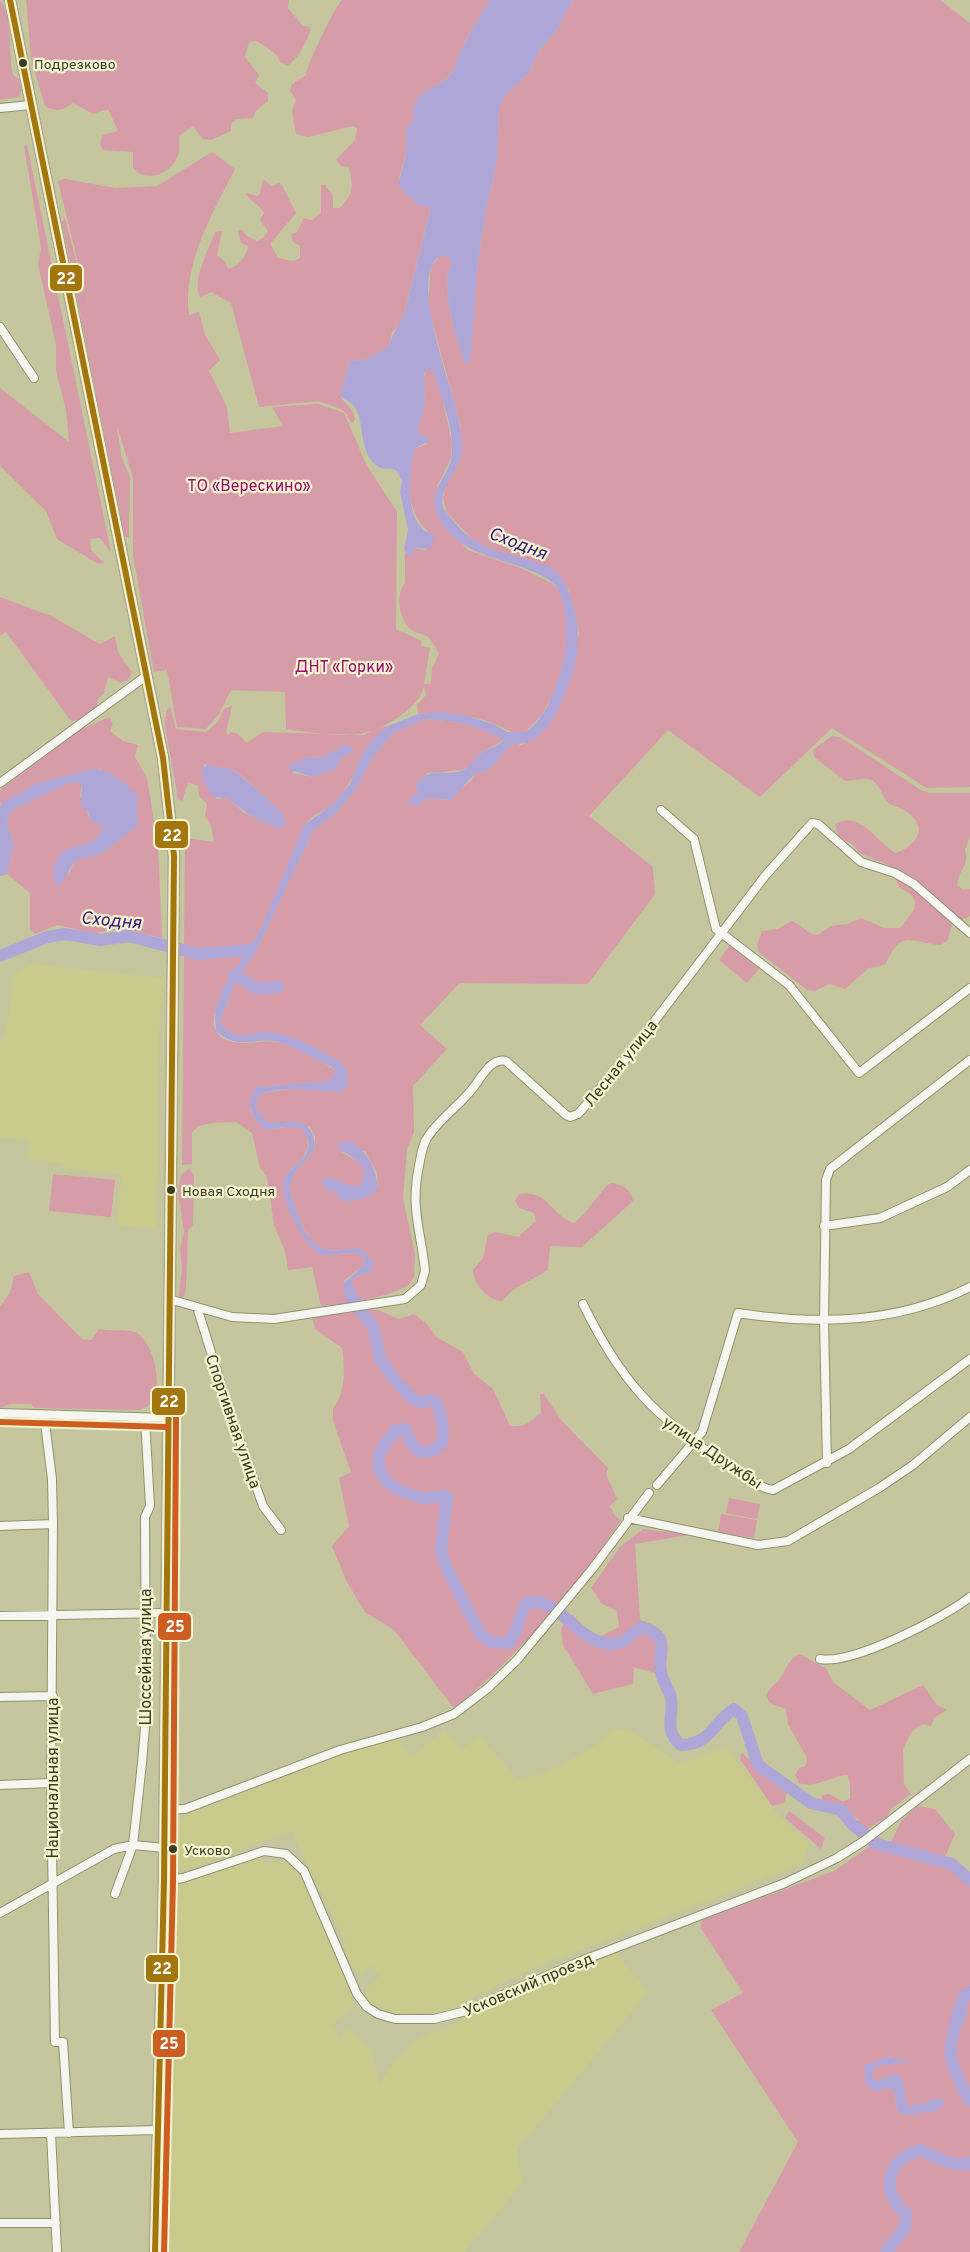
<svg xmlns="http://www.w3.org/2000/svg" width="970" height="2252" font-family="Overpass,sans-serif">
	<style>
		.built { fill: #c9ca8b }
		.green { fill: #d69ca8; fill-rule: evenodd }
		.water { fill: #ada6d7 }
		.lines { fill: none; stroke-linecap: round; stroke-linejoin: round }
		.river { stroke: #ada6d7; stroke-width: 12 }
		.minor-casing { stroke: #909171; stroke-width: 10 }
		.major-casing { stroke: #afa891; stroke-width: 13 }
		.minor { stroke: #f6f6f0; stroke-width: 8 }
		.major { stroke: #eeebe2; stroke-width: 10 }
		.bus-1-casing { stroke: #f3f4d1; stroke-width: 10 }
		.bus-2-casing { stroke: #f3f4d1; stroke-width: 10 }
		.bus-1 { stroke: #a3760e; stroke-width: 6 }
		.bus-2 { stroke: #ce5d21; stroke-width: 6 }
		.bus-dot { fill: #3c3c1e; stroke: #f3f4d1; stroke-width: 2 }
		.labels { text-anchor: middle; stroke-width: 4.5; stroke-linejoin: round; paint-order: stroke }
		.bus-label { font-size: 14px; fill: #3c3c1e; stroke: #f3f4d1; text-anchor: start }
		.park-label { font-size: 16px; fill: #990b68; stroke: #f3f4d1 }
		.street-label { font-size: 16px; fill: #3c3c1e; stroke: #f3f4d1 }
		.water-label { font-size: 18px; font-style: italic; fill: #341776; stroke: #f3f4d1 }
		.line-badge { stroke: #f3f4d1; stroke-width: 2 }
		.badge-label { font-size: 16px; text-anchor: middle; font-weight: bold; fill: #fff }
	</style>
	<rect width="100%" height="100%" fill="#c5c69e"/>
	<path class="built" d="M32,964L164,978L159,1032L157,1229L117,1225L122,1174L62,1168L63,1163L28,1159L30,1140L0,1137V1042L6,1035L14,974Z
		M614,1729L632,1732L680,1764L726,1746L774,1810L810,1845L801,1864L531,1969L447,2011L395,2015L373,2004L363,1992L380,1976L371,1965L363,1973L356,1974L343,1946L346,1943L343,1937L291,1831L182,1871L178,1863L176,1819L355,1750L395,1738L411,1757L445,1730L462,1749L479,1736L519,1780L547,1772L595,1746Z
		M257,1857H261L265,1865L282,1860L301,1877L353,1999L354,2006L332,2025L340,2037L348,2029L371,2049L380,2085L395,2060L412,2042L616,1953L648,1992L517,2149L522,2183L465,2252H164L170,1952L174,1951L175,1887Z"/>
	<path class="green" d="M0,0C13,18 8,53 13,75L18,78L22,89L19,97L0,100Z
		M26,0H289L288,8L303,26L311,27C309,39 297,61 287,66L280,62L277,55L257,41L249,42L245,57L259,75L255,83L268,93V101L256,111L253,118L237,119L231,124V131L211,140L203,139L193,126L179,136C179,142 180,150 178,155C172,174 146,184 133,168V152L103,150L100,143L103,135L118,131L108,109L93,114L73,103C64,110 56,113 45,106L31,59Z
		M342,0H490C480,16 468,35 460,52C457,58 458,65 454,70C438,92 412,87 413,121L406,129L407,150L399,178L431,206L402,322L392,332L389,346L368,359L350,361L340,396L353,412L355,420L352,423L343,410L319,401L259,407L231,303L211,292L200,297C191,280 210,248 215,232L222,231L217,255L225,262L228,269C237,267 247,257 248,246L241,243L238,232L241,229L247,236L257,241L264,237L268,231L260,220L264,213C259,203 250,203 246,193L257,196L260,194L263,179L272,186L279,183L282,185L296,213L270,244L278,258L293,261L300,258V246L293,242L291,234L297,232L304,218L312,220L321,213V185H325L333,196V208H340C356,189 352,189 349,167L341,166L336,160L355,140L357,128L353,126L308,137L296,134L292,111L296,100L290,91L292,84L306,75C307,65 334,8 342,0Z
		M573,0H940L970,23V787L927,788L832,728L760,797L668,730L589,816L653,867L655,894L588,984L460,983L420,1025L447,1049L413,1086L414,1132L407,1149L403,1198L415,1254L414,1277L409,1285L392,1293L358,1302L352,1282L357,1276L371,1272L361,1249C350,1247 339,1252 328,1250C304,1245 296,1209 289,1189L294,1174L315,1149V1137L310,1127L289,1122L268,1123L255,1107L259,1095C271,1090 311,1086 322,1091L344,1066L266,1032L240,1036L227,1031L220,1022L235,982L257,949L314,829L333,816L355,791L373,757L392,734L424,719L458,722L481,729L504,740L482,752L472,764L462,770L428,773L416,784L418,792L414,797L420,804L426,798L447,800L471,781L475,774L490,769L511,743L522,745L552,721L579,634L575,611L568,589L537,563L490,550L473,540L447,513L443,498L461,427L428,306L431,267L440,255L448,257L452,263C439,284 456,337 464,360L469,363L478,262L486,209L497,162L499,107L505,95L528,74L540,49L556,31ZM365,1151L377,1173L378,1189L342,1201L334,1191L341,1182L352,1188L361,1186L366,1172L359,1162L342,1152Z
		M27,145L111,552L100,538L90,539L91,550L104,563L98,564L57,539L46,511L0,466V388L69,442L66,410L56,371V345L38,264L41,248L24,146Z
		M212,152L235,169C213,212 182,265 189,315L199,312L205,335L220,360L209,371L227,407L230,433L283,426L272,407L318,404L344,413L366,464L397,512L396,629L422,641L421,646L430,648L424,684H431L432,668L439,654C436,649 433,643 429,638C425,634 417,634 412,630C399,621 395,595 405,583V553L412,555L414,548L425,550L435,538C404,513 407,485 414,449L427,444L417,432C421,415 429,399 422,382L426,371L433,370L440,387L452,443L451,458L437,486L444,526L468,550L523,569L553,584L560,592L565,610L567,628L565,657L554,693L541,716L525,732C511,734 506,729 494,724C470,714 442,712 418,714L417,705L426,695L424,686C419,708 387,727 365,733C341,738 310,732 286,729L285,692L231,690L219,714L206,729L177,727L167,670L154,672L133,555V478L117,426L121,455L130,477L129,537H125L123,530L62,222L65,218L89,308L58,181L65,179L115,188L157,186Z
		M0,597L51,616L100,644L115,636L118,652L132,672L129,679L121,683L108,677L104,693L98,699L97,707L79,720L71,721L6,632L0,635Z
		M170,706L176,729L206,732L217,723L225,708L232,706L226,732L228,735L231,732L238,734L247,743L263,732L364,735L380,727L388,726C360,748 358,779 334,803C326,810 311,815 305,825C301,830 299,840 297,846C285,873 275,903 261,929C250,950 203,1008 216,1031C228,1051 259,1039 276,1042C291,1045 325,1062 337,1072L328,1081L257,1087L250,1109C266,1144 276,1122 302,1127C314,1146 306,1158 290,1170L286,1197L320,1255L356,1253L365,1259L364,1265L344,1281V1292L351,1303L321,1306L312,1267L288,1270L285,1251L274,1225L267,1177L260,1168L252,1133L236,1122L211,1123L199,1126L192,1132V1164L182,1165L185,838L214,842L211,826L205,816L207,804L199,796L198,785L188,783L182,801L178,799L165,726L166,713ZM346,745L350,746L354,752L342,756L336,769L313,777L293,773V765L306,758L321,757ZM207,764C215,769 223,766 230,769C249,778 264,798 279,811L280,829L243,812L228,798L217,799L204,780V765Z
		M109,717L113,724L110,731L123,741L138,745L135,757L147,778L158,847L162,938L123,929L93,933L57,925L35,934L30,929V893L7,874L14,846L7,822L11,811L66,783L77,782L82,786L80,795L91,821L104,827C97,841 89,845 73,848L68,875L75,861L103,853L138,825L101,769L0,804V790L80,730Z
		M832,736L840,737L921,790L929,793H970V836L965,850C970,866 958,870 957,885L963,890L970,889V916L952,924L948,940L941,945C909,943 903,927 885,965L869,968L845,989L830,984L815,991L807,990L759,952L757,945L762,931L778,929L791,921C802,924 806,934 818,935L831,926L847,924L861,918L884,928H900L914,910L915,902L912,895L899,887L889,865L859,853L854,845L839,838L835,824C862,810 876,843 896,853C920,844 929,825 904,810C900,807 894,807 890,804C882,799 880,782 869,779C862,778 852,781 845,781L814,757L813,750Z
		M730,945L759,969L747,983L719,960Z
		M189,1168L194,1176L193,1225L188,1230L186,1288L184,1297L181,1298L179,1295L182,1269L180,1248L184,1232L178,1192L181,1175Z
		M53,1174L115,1180L111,1217L49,1211Z
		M613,1183C624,1186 631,1189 633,1201L582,1247L550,1246L548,1270L513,1290L502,1301C488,1301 473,1283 473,1270L483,1258L488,1235L495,1232L518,1237L536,1221L534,1213L519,1208L515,1201L519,1194C548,1189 552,1216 574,1223L584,1214L607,1185Z
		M29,1272L38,1294L82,1339L91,1340L99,1329C110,1332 127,1328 137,1333C153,1342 162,1382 154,1399C151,1405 145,1408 139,1410L35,1408L31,1404H10L0,1408V1306L10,1293L14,1276Z
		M362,1309L378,1310L399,1319L414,1314L427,1324L436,1337L463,1352L474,1374L493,1389L510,1426C525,1428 531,1421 541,1413L540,1394H544L562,1421L608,1468L606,1474L617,1499L610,1506L615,1516L621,1520C575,1589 520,1654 456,1707H453L394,1630L365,1612L347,1582L332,1546L349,1526L339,1478L351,1472L333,1421V1408C346,1394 345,1366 342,1348L315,1329L312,1318Z
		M729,1498L760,1504L757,1519L726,1513Z
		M721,1514L757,1520L754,1538L718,1532Z
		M643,1529L689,1535L635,1544L640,1619L658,1643V1674L634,1667L633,1684L593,1694L563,1645L561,1629L566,1618L573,1615L589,1632L601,1636L619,1627L617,1611L602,1604L591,1588L620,1547Z
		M799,1654L826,1668L833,1682L870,1710L923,1685L937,1705L947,1710L934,1718L931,1726L923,1724L911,1732L903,1750L904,1785L911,1794L892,1808L887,1817L867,1829L860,1827L858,1819L822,1803V1795L829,1794L842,1801L850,1799V1782L847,1775C831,1776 816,1789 799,1783L795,1775L799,1768L806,1766L807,1758L788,1724L786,1709L770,1703L766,1696C769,1686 777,1685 781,1677C787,1667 788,1661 799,1654Z
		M742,1753L787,1792L784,1803L772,1806L740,1759Z
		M918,1806L935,1809L955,1834L945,1857L891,1842L901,1821Z
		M789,1811L825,1838L821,1849L785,1818Z
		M870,1846L943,1865L970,1884V1985L957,1999L950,2036L958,2034L967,2013L964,2006L970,1995V2252H739L798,2142L711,2010L743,1993L700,1927L703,1920L834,1871ZM887,2057L911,2061L877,2066L873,2072V2079L877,2081L894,2074L903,2091L907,2106H920L897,2109L894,2091L864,2075Z"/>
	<path class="water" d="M490,0H573L556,31L540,49L528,74L505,95L499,107L497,162L486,209L478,262L470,363H466L464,360C456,337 439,284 452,263L448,257L440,256C410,275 446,370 453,398C458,416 463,433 462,452C460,469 438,490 443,507C446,513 452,519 457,525C476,547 501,553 529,560C536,563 548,565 554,570C564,577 568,590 572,601C586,643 574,679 554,717C544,734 530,746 511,744L490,769L475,774L451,800L426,798L417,807L407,801L418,792L416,784C432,764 444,778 463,770C471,766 473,759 480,754C487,748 497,747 504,740L481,729L458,722L424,719L392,734L373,757L355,791L333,816L314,829L257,949L235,982L220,1022C236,1043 245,1033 266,1032C283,1031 331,1053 343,1065C349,1071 348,1080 347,1087L340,1092C316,1091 282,1085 259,1095L255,1107L268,1123C294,1121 314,1116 315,1149L294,1174L289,1189C296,1209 304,1245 328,1250C339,1252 350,1247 361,1249L373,1261L371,1272L357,1276L352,1282L358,1302L351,1303L344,1292L343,1284L364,1265L365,1259L356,1253L320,1255C301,1239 280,1202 284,1177C299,1160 319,1153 302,1128L285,1127L266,1130C252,1120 243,1101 257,1087L328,1081L337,1072L330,1066C313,1058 295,1047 278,1042C254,1036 238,1052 216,1031L215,1011L222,990L261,929L304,825L334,803L350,784L361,756L375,737L388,726L418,714L442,712L460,714L494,724L507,732H525C546,718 554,693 561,670C566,652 568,634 565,616C564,609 563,600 560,593C544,557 459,569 437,514C427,490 449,477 452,455C454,427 441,396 433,370L426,371L424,374L425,403L417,432L422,436H429V441L414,449C410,471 402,527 433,534L435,538L429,549L414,548L412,556H408L404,549L408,530L400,492L402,481L396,470C390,468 384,470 379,467C356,453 367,418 352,404C349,401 344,399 340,396L350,361L368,359L389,346C392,332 401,324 405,311L431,207L419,206L398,186L407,150L406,129L413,121C412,83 438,94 454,70C457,66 456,58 459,53C469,36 479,16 490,0Z
		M346,745L350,746L354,752L342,756L336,769L313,777L290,770L289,766L306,758L321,757Z
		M207,764C215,769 223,766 230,769C247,778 269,801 283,814L286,823L280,829C260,822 243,812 228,798L213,797L203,780L202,769Z
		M92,769C111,769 123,782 137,795L138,825L103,853L75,861L58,888L53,874C55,868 56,859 60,855C75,839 92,853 103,827L91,821L88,812L81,806L82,786L77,782L66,784L11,811L7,822L14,846L7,874L0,876V806L2,803L37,783Z
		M351,1141C369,1154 376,1168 378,1189C366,1199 357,1202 342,1201L334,1191L326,1190L321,1180C337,1173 346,1190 361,1186L365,1172L359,1162L337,1147L341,1142Z
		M970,1985V1995L964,2006L967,2013L958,2034L948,2039C950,2015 953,2002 970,1985Z
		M887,2057L913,2061L877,2066L873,2072V2079L877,2081L894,2074L900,2076C905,2084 906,2096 907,2106C920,2106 929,2099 941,2098L945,2103L937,2111L903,2115L897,2109L894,2091L888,2088L876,2091L866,2085L864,2066Z"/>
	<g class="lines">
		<path class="river" d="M0,956L47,937L65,934L101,940L128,936L198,954L250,950
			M234,975L258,989L278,987
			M351,1296L374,1329L380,1359L398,1384L413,1399L422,1403L430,1400L437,1403C442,1425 454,1452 420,1452L411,1443L405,1429H397C392,1436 383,1444 380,1453C371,1480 402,1494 424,1498C432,1499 439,1494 447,1497L441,1549L445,1565L480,1634L491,1642L509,1643C519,1630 518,1614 528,1602C564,1599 578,1646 615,1644C626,1643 632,1632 642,1627C673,1637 657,1652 661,1672C662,1681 669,1689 671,1698C674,1718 663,1730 681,1745C713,1743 711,1724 734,1709L742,1716L758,1765L811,1803L841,1810L852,1824L877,1844L952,1864L970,1880
			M970,1992L963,1998C949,2051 942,2051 970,2101
			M886,2252L905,2228L906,2214C879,2191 887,2160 920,2150C938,2157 949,2168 970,2163"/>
		<defs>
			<path id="minor" d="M0,108L31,105
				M0,327L34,378
				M0,783L146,676
				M661,810L694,839L716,929L789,985L859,1073L970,988
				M824,1226L880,1218L947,1187L970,1170
				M169,1299L232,1317L274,1319L405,1299L421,1285L425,1271C421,1230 410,1209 419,1166C421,1156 422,1144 429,1135C441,1118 460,1105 473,1088C481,1078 491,1057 506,1061L566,1115L570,1117L578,1114L625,1060L765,876L812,823L818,824L861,862L895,873L914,884L970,933
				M583,1304C620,1380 654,1417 725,1463C739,1472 756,1487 773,1490L849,1449L970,1359
				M197,1307L227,1404L263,1506L281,1530
				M0,1413L167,1418
				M44,1415L52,1479L53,1524L51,1783L55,2042H63L69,2133
				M827,1463L824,1321L826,1180L830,1169L970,1060
				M657,1485L702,1432L738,1313C817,1325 897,1324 970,1287
				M628,1518L758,1545L788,1541L879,1488L913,1465L970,1417
				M0,1526L53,1524
				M0,1616L166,1613
				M820,1659C852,1665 944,1618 970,1597
				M0,1697L53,1696
				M0,1785L51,1783
				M165,1810L185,1809L340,1750L422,1727L454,1714L488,1688L517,1660L593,1568L649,1493
				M164,1881L183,1878L264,1851L286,1854L304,1871L357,1994L367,2007L378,2014L395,2019H434L466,2011L581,1961L785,1883L837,1858L864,1841L970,1759
				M115,1894L133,1845L142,1763L146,1715L145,1517L150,1506L145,1418
				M0,1913L114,1849L133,1845L165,1848
				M0,2134L158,2130
				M51,2134L57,2252
				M0,2223H56"/>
			<path id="major" d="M10,0L163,758L174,856L164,1881L155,2252"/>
		</defs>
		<use href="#minor" class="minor-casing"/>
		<use href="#major" class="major-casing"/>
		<use href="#minor" class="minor"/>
		<use href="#major" class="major"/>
		<defs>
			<path id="bus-1" d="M10,0L163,758L174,856L164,1881L155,2252"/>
			<path id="bus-2" d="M0,1422L167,1427
				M164,2252L173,1881L176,1418"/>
		</defs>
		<use href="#bus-1" class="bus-1-casing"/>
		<use href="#bus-2" class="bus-2-casing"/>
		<use href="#bus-1" class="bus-1"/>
		<use href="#bus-2" class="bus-2"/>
	</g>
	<g class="bus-dot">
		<circle cx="23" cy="63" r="5"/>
		<circle cx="171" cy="1190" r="5"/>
		<circle cx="173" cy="1849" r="5"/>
	</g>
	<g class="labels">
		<g class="bus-label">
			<text x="34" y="69">Подрезково</text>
			<text x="182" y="1196">Новая Сходня</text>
			<text x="184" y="1855">Усково</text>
		</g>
		<g class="park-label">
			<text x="249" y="491">ТО «Верескино»</text>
			<text x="344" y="672">ДНТ «Горки»</text>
		</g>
		<g class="street-label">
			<text transform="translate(620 1063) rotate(-51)" y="6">Лесная улица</text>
			<text transform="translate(234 1421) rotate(71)" y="6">Спортивная улица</text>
			<text transform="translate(713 1452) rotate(34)" y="6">улица Дружбы</text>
			<text transform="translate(145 1657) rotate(-90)" y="6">Шоссейная улица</text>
			<text transform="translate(52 1778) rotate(-90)" y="6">Национальная улица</text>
			<text transform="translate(528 1984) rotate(-23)" y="6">Усковский проезд</text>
		</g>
		<g class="water-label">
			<text transform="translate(518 543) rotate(21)" y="6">Сходня</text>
			<text transform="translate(111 920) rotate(5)" y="6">Сходня</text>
		</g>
	</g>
	<g class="line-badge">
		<rect x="49" y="264" width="34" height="28" rx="6" fill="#a3760e"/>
		<rect x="154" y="820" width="35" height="29" rx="6" fill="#a3760e"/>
		<rect x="151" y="1387" width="35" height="29" rx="6" fill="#a3760e"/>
		<rect x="157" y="1612" width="35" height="29" rx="6" fill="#ce5d21"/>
		<rect x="145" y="1954" width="34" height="29" rx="6" fill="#a3760e"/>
		<rect x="152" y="2029" width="34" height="29" rx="6" fill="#ce5d21"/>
	</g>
	<g class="badge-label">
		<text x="66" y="284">22</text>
		<text x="172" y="841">22</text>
		<text x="169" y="1407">22</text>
		<text x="175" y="1632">25</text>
		<text x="162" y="1974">22</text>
		<text x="169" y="2049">25</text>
	</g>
</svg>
